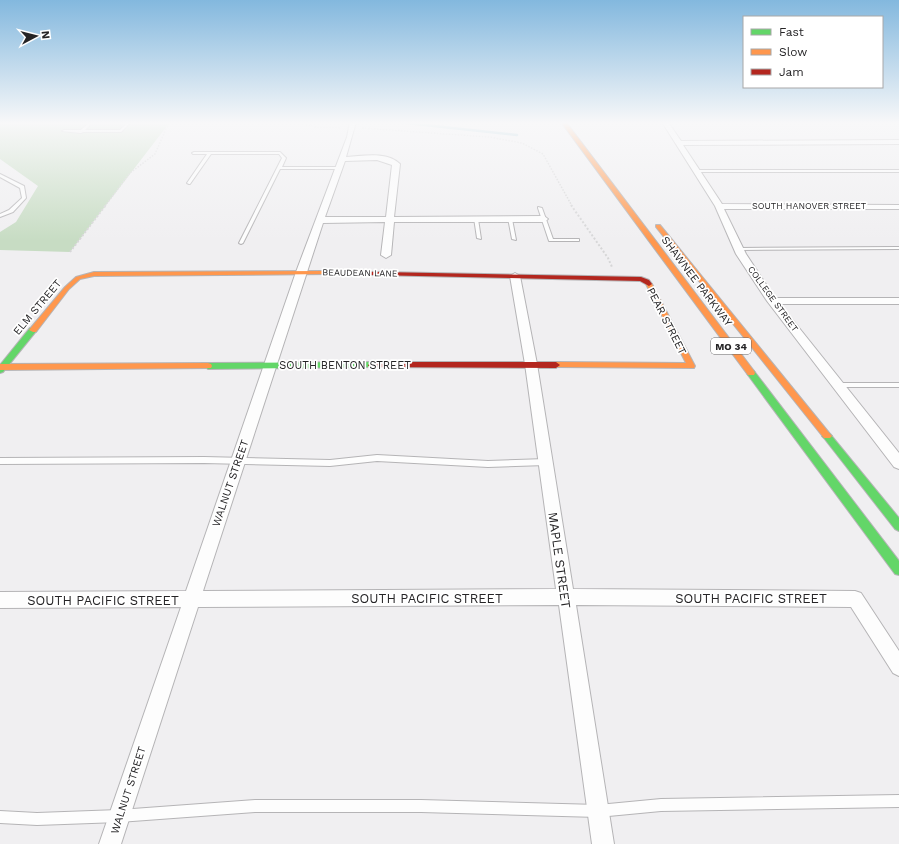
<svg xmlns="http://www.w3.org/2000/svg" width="899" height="844" font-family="'Work Sans',sans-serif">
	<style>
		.green { fill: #c7dcc3 }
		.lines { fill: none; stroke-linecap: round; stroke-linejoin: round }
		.stream { stroke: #8dbfd0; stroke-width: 2.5 }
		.lane-casing { stroke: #b5b4b6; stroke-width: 2 }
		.street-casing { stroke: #b5b4b6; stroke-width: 2 }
		.fast-casing { stroke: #b5b4b6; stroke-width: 2 }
		.slow-casing { stroke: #b5b4b6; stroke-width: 2 }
		.jam-casing { stroke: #b5b4b6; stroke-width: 2 }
		.path-far1 { stroke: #d6d6d7; stroke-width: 1.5; stroke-dasharray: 1.5 1.5; stroke-linecap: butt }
		.path { stroke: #d6d6d7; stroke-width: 2; stroke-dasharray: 2 2; stroke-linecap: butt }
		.lane { fill: #fdfdfd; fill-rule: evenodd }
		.street { fill: #fdfdfd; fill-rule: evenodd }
		.fast { fill: #63d668; fill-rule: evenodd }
		.slow { fill: #ff974d; fill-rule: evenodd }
		.jam { fill: #b3261e; fill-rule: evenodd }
		.labels { text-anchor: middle; stroke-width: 3.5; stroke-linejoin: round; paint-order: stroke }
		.far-street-label { font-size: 9px; fill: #252426; stroke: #fff }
		.shield { fill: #fff; stroke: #666667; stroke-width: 1 }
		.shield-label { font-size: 10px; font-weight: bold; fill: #252426 }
		.street-label { font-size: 11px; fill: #252426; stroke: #fff }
		.near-street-label { font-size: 13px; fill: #252426; stroke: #fff }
	</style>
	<rect width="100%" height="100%" fill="#f0eff1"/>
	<path class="green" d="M0,122H170L70,252L0,250V232L16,222L38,186L0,159Z"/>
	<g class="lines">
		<path class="stream" d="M397,122L517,135"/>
		<defs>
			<path id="lane" d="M90,122H93L85,130H120L128,122H131L121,132H83L81,133L62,131L64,130H81Z
				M194,152H280L286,158L282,167H339L341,168L339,169H280L243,243L241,244L239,243L282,158L279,154H211L190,184H189L187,183L207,154H193L192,153Z
				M696,170H899V172H696Z
				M0,174L24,186L26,198L13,212L0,217V214L9,210L22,198L20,188L0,177Z
				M538,207L542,208L553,239H579V241H549L538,208Z
				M474,218L478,219L481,239L477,238Z
				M508,218L512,219L516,240L512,239Z
				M899,247V249L739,250L737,249L739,248Z
				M836,383H899V387H838L835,385Z
				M377,455L488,461L546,459L549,460L550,462L549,464L546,465L488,467L377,461L330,466L204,463L0,464V458L204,457L330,460Z
				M899,795V807L661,811L598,817L421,812H255L119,822L37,825L0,823V811L37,813L119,810L255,800H421L598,805L661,799Z"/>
			<path id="street" d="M350,122H356L346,157C363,156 387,151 400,164L394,217L544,216L548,219L544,222H394L391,255L386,258L381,255L385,222L323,223L203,591L556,589L525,364L510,276L515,273L520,276L537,364L573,589L855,591L861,593L899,651V676L893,673L851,607L576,605L614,844H592L559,605L198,607L121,844H99L181,607L0,608V592L186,591L296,272L347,137ZM377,160L392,165L386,217H325L345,161Z
				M662,122H668L681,141L899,140V144L683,145L722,204L899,205V209H724L746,254L775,298H899V304H780L899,453V469L894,467L767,301L736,254L715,206Z"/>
			<path id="fast" d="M30,328H33L37,330L3,372L0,373V365Z
				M372,362L376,365L375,367L208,369L204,366L208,363Z
				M751,370L754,371L899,561V575L895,574L748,375L747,373L748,371Z
				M827,432L830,434L899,518V531L895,529L824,438L822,436L824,434Z"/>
			<path id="slow" d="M561,122H566L754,371L755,373L754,375H748Z
				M656,225H660L830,434L832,436L830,438H824L656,227Z
				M329,271L331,272V274L94,276L80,279L69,289L36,332H33L29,330L65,287L76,277L94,272Z
				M649,282L652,284L695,366L694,368L553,367L552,365L556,362L686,363L646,284Z
				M208,363L211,364L212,366L211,368L0,370V364Z"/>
			<path id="jam" d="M329,271L641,277L649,280L652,284L649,286L640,281L327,274V272Z
				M372,362H556L560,365L556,368L369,367L368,365Z"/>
		</defs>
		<use href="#lane" class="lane-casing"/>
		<use href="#street" class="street-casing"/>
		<use href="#fast" class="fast-casing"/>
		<use href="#slow" class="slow-casing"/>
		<use href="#jam" class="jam-casing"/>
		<path class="path-far1" d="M294,122L316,127L341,128
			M362,128L489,137L522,143L543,154L572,206
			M105,206L130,173L155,154L169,122"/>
		<path class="path" d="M571,205L608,258L612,267
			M70,252L106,205"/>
		<use href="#lane" class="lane"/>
		<use href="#street" class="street"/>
		<use href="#fast" class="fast"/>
		<use href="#slow" class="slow"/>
		<use href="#jam" class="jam"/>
	</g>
	<linearGradient id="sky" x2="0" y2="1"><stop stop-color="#83b8de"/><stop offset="0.51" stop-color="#f8f8f9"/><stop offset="1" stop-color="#f8f8f9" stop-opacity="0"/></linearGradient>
	<rect width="899" height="241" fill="url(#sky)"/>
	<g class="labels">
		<g class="far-street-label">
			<text x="809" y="209">SOUTH HANOVER STREET</text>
			<text transform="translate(360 273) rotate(1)" y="3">BEAUDEAN LANE</text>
			<text transform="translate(773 299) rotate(54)" y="3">COLLEGE STREET</text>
		</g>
		<rect class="shield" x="711" y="338" width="40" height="16" rx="3"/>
		<g class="shield-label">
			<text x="731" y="350">MO 34</text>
		</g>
		<g class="street-label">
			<text transform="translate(697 281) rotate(53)" y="4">SHAWNEE PARKWAY</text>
			<text transform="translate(37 307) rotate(-50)" y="4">ELM STREET</text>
			<text transform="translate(667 321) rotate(63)" y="4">PEAR STREET</text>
			<text x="345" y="369">SOUTH BENTON STREET</text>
			<text transform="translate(230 483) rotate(-71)" y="4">WALNUT STREET</text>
			<text transform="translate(128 790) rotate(-72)" y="4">WALNUT STREET</text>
		</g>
		<g class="near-street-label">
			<text transform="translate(560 560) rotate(82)" y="5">MAPLE STREET</text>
			<text x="427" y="603">SOUTH PACIFIC STREET</text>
			<text x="751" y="603">SOUTH PACIFIC STREET</text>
			<text x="103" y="605">SOUTH PACIFIC STREET</text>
		</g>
	</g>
	<rect x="743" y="16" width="140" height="72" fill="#ffffff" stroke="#a8a7a8"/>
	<rect x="751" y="29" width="20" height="6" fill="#63d668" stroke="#a8a7a8"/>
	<text x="779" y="36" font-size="12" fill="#252426">Fast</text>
	<rect x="751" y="49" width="20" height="6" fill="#ff974d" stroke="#a8a7a8"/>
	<text x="779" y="56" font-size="12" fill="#252426">Slow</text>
	<rect x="751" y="69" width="20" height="6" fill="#b3261e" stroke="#a8a7a8"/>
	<text x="779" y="76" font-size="12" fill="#252426">Jam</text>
	<g transform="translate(36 36) rotate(83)" stroke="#ffffff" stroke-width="3" paint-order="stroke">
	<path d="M0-3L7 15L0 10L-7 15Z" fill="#252426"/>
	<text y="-6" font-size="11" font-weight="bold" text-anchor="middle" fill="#252426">N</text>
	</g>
</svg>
